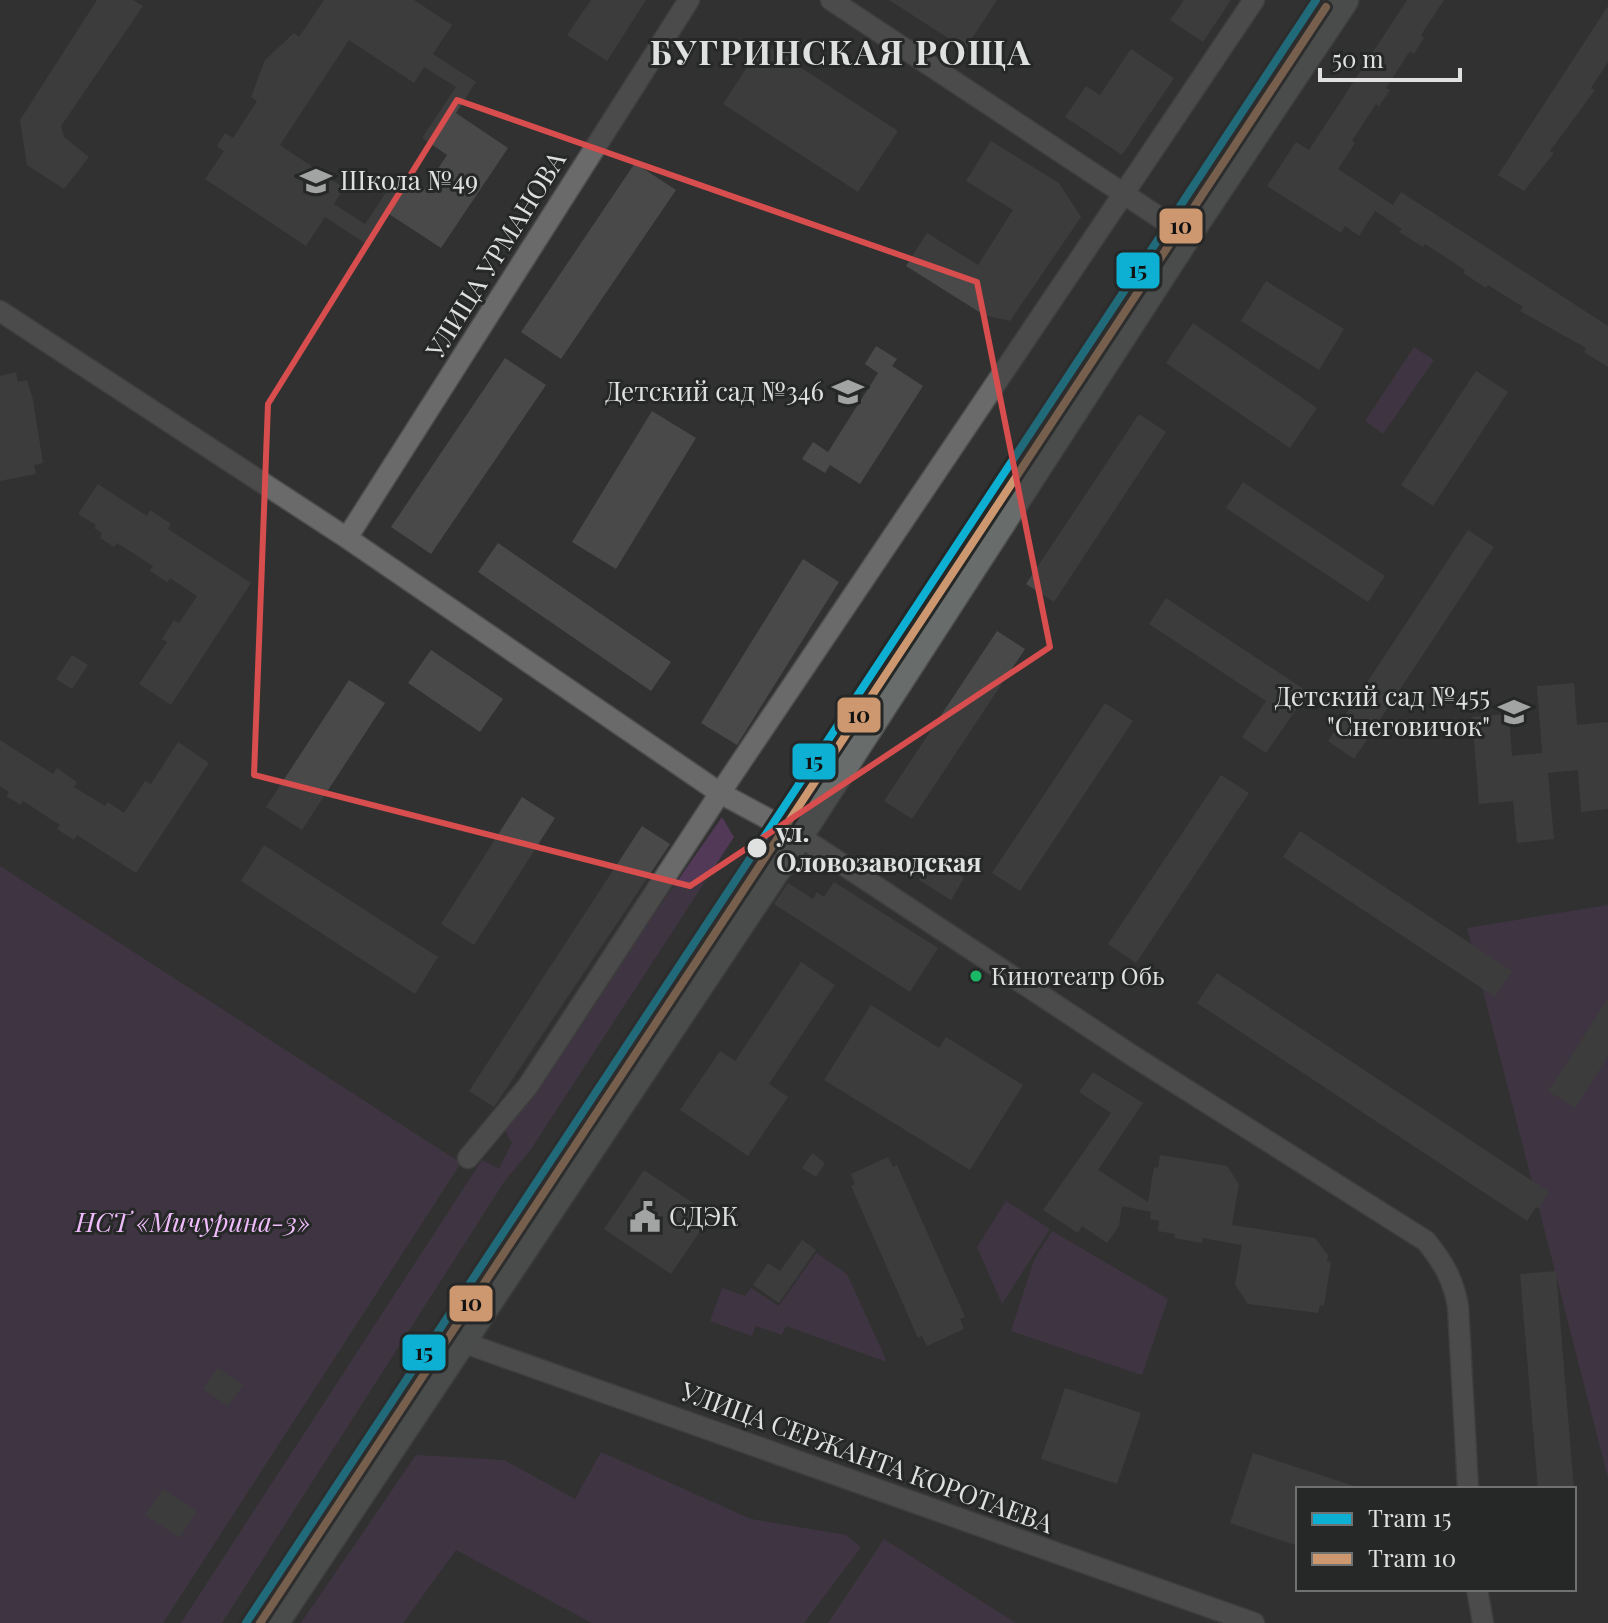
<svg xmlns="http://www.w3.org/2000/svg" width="1608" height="1623" font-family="'Playfair Display',serif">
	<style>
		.green { fill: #513957 }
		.building { fill: #494949; fill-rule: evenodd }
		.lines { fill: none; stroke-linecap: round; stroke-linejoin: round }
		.street-casing { stroke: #4d4e4d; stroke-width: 23 }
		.secondary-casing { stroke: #4d4e4d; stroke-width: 33 }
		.street { stroke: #696a69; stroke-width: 20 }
		.secondary { stroke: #686c6a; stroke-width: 30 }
		.tram-1-casing { stroke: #262827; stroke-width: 14 }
		.tram-2-casing { stroke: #262827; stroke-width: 14 }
		.tram-1 { stroke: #0dafd3; stroke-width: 8 }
		.tram-2 { stroke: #cd976f; stroke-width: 8 }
		.marked { fill: none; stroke: #d84d4d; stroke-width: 6; stroke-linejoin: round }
		.stop-dot { fill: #dfe1e0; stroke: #262827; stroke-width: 3 }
		.bus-dot { fill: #1ab867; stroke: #262827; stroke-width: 3 }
		.labels { text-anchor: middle; stroke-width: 6; stroke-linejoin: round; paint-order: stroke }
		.bus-label { font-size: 24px; fill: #dfe1e0; stroke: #262827; text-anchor: start }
		.poi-label { font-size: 26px; fill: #dfe1e0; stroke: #262827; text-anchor: start }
		.street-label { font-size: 26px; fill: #dfe1e0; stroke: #262827 }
		.stop-label { font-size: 26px; font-weight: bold; fill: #dfe1e0; stroke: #262827; text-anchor: start }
		.park-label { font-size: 26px; font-style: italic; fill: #f0bcfc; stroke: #262827 }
		.district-label { font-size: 34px; font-weight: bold; letter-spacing: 2px; fill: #dfe1e0; stroke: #262827 }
		.line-badge { stroke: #262827; stroke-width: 3 }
		.pale-badge-label { font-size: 22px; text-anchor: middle; font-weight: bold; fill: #111 }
	</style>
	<rect width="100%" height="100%" fill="#313131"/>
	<path class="green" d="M1414,347L1434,360L1383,434L1365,421Z
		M722,817L734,837L531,1149L504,1182L222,1623H181L482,1160L499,1169L512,1143L504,1129Z
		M0,866L461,1163L163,1623H0Z
		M1608,905V1478L1467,928Z
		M1006,1201L1050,1229L1002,1304L977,1247Z
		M1052,1231L1168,1299L1142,1375L1011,1331L1034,1260Z
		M816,1253L847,1274L887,1362L786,1326L782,1335L756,1326L752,1336L710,1321L722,1288L745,1296L751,1288L779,1306Z
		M601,1452L751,1519L846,1535L861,1547L804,1623H592L456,1550L403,1623H301L416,1455L504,1460L575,1499Z
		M884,1539L1014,1622L1016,1623H828Z"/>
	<path class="building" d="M97,0H133L143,6L61,126L64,137L89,157L64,189L27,165L20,120Z
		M324,0H414L452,25L433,54L476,82L456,113L508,148L441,248L389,214L368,245L325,217L306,246L205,179L224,151L217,146L225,133L233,138L257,101L251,97L265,60L294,33L299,37ZM349,40L414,83L424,67L456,87L422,138L447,155L424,190L399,173L365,224L334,204L344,188L280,145Z
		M591,0H646L607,61L567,35Z
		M889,0H997L965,49Z
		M1184,0H1231L1203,42L1170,20Z
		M1407,0H1444L1421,35L1424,38L1414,54L1410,51L1386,88L1390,90L1379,106L1376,104L1352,141L1355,143L1338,169L1393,205L1401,192L1608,326V367L1584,352L1586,348L1520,311L1523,307L1488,285L1486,288L1463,273L1465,270L1425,244L1423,247L1399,232L1402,229L1375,211L1359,236L1345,226L1341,233L1267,186L1296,142L1309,150Z
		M1608,6V62L1591,88L1595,90L1550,151L1554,153L1524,191L1498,175Z
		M763,43L898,131L858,192L723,104Z
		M1131,49L1174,78L1122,155L1065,117L1086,86L1100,95Z
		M991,141L1059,183L1081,217L1010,321L984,315L906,266L927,233L978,265L1013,210L966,181Z
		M635,163L676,190L561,359L521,332Z
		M1266,281L1344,329L1319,370L1241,321Z
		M1193,323L1317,408L1290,448L1166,363Z
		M876,346L897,359L892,366L923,386L860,484L830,465L825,473L802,459L813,442L828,452L878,373L865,364Z
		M505,358L546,385L431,554L391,527Z
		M1476,371L1508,392L1433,506L1401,485Z
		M16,372L18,382L27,380L33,400L43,463L34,465L36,474L0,481V376Z
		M652,411L696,438L616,569L572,542Z
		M1139,414L1166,432L1054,602L1026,584Z
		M1243,482L1385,576L1368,602L1226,508Z
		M98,484L147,516L150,510L171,524L168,529L251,583L171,705L139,684L167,642L162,639L174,620L179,623L197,596L170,578L167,582L150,571L153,566L117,543L114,547L100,538L102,533L94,528L96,525L78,514Z
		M1468,530L1494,547L1354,759L1328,741Z
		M498,543L671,662L651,691L478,572Z
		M803,559L839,582L737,745L701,723Z
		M1166,598L1308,692L1266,753L1242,737L1266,701L1149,624Z
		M997,631L1025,649L912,819L884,801Z
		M431,650L503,699L480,732L408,683Z
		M72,655L88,665L72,689L56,679Z
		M349,680L385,703L302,830L266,807Z
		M1574,683L1577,725L1608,722V809L1581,812L1578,770L1548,773L1554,839L1517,843L1513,801L1479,804L1472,717L1509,714L1512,756L1542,753L1537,686Z
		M1105,703L1133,721L1020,891L992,873Z
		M0,740L53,774L57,768L77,782L74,787L105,806L108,802L124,813L145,781L151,784L178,742L209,763L136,873L77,835L74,840L57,829L60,825L23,801L21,805L6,796L9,792L0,786Z
		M1221,775L1249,793L1136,963L1108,944Z
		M522,797L555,818L474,945L441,924Z
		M642,826L670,844L494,1107L469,1091Z
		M1300,831L1512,971L1495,997L1283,857Z
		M264,845L438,957L415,994L241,881Z
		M932,858L964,878L951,900L919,880Z
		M834,882L938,948L910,992L774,904L788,883L813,899L817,892L824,897Z
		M801,962L835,985L769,1084L788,1097L748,1156L680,1110L720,1051L735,1061Z
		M1217,973L1549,1192L1539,1208L1536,1207L1527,1221L1197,1003Z
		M1608,999V1056L1575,1108L1548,1091Z
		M871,1005L939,1048L946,1037L1023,1085L970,1170L824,1080Z
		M1093,1072L1143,1103L1098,1170L1148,1202L1154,1167L1158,1168L1160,1155L1227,1166L1239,1184L1232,1225L1315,1238L1328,1255L1327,1261L1331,1262L1324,1306L1320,1305L1318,1313L1248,1304L1235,1285L1242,1245L1202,1238V1243L1174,1238L1175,1234L1158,1231L1159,1221L1150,1219L1151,1212L1122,1206L1119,1226L1107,1243L1082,1226L1078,1233L1043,1210L1111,1113L1079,1092Z
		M812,1153L825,1163L816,1177L802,1168Z
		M888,1157L893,1167L897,1165L965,1317L960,1319L964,1329L927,1346L922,1336L918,1338L851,1186L855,1184L851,1174Z
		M644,1170L711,1215L671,1274L604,1229Z
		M802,1240L816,1250L779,1303L753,1285L768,1263L780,1271Z
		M1556,1271L1574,1489H1538L1520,1274Z
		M218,1368L243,1385L228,1406L203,1389Z
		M1065,1388L1141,1413L1117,1484L1041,1459Z
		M1253,1453L1354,1486L1353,1489H1298V1546L1230,1523Z
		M163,1489L197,1511L180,1538L145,1515Z"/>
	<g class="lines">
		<defs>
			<path id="street" d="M831,0L1186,235
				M0,311L347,538L720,793L798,835L1133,1056L1426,1241C1443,1262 1453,1279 1458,1306L1468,1489
				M347,538L689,0
				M468,1158L528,1086L720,793L1254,0
				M462,1342L1254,1623
				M1477,1589L1483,1623"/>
			<path id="secondary" d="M273,1623L798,835L1186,235L1343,0"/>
		</defs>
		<use href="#street" class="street-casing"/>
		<use href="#secondary" class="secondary-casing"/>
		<use href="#street" class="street"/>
		<use href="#secondary" class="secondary"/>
		<defs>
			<path id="tram-1" d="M246,1623L1316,0"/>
			<path id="tram-2" d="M260,1623L1326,7"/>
		</defs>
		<use href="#tram-1" class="tram-1-casing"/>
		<use href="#tram-2" class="tram-2-casing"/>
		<use href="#tram-1" class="tram-1"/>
		<use href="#tram-2" class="tram-2"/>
	</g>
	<path d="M0 0H1608V1623H0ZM457,100L977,282L1050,647L690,886L254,775L268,404Z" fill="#313131" fill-opacity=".55" fill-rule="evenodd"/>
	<path class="marked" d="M457,100L977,282L1050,647L690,886L254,775L268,404Z"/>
	<defs>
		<symbol id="school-bare" viewBox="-9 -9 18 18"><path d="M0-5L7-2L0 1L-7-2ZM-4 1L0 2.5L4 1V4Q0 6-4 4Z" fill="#a2a3a3" stroke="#262827" stroke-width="2.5" paint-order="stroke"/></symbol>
		<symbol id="civic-bare" viewBox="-9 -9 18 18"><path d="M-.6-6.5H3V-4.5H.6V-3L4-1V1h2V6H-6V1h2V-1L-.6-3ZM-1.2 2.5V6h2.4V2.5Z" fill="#a2a3a3" stroke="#262827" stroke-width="2.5" paint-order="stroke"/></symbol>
	</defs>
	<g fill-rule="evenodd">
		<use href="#school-bare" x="294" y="159" width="44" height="44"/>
		<use href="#school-bare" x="826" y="370" width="44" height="44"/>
		<use href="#school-bare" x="1492" y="690" width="44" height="44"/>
		<use href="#civic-bare" x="623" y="1195" width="44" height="44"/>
	</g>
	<circle class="stop-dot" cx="757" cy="848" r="11"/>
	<circle class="bus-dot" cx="976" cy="976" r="7"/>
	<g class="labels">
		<g class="bus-label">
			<text x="991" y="985">Кинотеатр Обь</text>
		</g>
		<g class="poi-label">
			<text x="340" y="190">Школа №49</text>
			<text x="824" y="401" text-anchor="end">Детский сад №346</text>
			<text x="1490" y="706" text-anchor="end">Детский сад №455<tspan x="1490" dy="30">"Снеговичок"</tspan></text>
			<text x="669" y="1226">СДЭК</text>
		</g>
		<g class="street-label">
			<text transform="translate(496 255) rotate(-58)" y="9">УЛИЦА УРМАНОВА</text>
			<text transform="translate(867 1458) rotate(20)" y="9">УЛИЦА СЕРЖАНТА КОРОТАЕВА</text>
		</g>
		<g class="stop-label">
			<text x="776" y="842">ул.<tspan x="776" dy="30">Оловозаводская</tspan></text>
		</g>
		<g class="park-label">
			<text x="193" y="1232">НСТ «Мичурина-3»</text>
		</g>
		<g class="district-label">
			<text x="841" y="65">БУГРИНСКАЯ РОЩА</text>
		</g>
	</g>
	<g class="line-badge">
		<rect x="1158" y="207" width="46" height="38" rx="8" fill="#cd976f"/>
		<rect x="1115" y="251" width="46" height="39" rx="8" fill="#0dafd3"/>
		<rect x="836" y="696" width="46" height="38" rx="8" fill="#cd976f"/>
		<rect x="791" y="742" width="46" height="39" rx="8" fill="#0dafd3"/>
		<rect x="448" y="1284" width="46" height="39" rx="8" fill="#cd976f"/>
		<rect x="401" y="1333" width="46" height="39" rx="8" fill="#0dafd3"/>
	</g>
	<g class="pale-badge-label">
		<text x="1181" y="234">10</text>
		<text x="1138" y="278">15</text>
		<text x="859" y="723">10</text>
		<text x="814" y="769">15</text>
		<text x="471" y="1311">10</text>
		<text x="424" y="1360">15</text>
	</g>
	<rect x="1296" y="1487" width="280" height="104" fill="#262827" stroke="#707271" stroke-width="2"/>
	<rect x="1312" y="1513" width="40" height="12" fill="#0dafd3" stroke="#707271" stroke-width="2"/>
	<text x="1368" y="1527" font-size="24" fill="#dfe1e0">Tram 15</text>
	<rect x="1312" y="1553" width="40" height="12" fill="#cd976f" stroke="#707271" stroke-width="2"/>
	<text x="1368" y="1567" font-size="24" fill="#dfe1e0">Tram 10</text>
	<path d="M1320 68v12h140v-12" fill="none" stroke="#dfe1e0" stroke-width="4"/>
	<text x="1332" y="68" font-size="24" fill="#dfe1e0" stroke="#262827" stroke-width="6" paint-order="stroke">50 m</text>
</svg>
